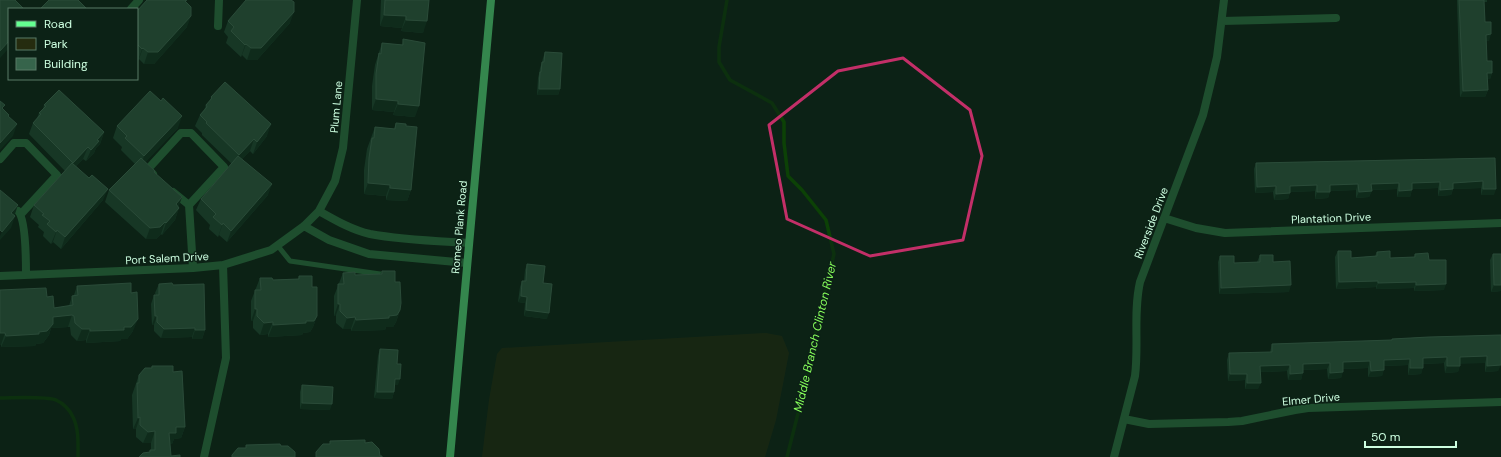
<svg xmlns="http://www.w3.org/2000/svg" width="1501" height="457" font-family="'DM Sans',sans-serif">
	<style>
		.green { fill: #252c0f }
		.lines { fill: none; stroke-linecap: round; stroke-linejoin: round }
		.stream { stroke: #0c4106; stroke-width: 3.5 }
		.lane { stroke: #34844c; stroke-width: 5 }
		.street { stroke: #34844c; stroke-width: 8 }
		.secondary { stroke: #64ff91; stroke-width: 8 }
		.wall { fill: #245139 }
		.shaded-wall { fill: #133623 }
		.building { fill: #36644b; stroke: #4e7c62 }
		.marked { fill: none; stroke: #c32f68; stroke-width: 3; stroke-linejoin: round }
		.labels { text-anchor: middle; stroke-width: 3; stroke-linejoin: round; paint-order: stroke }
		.street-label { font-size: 11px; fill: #cdffe0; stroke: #0c2216 }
		.water-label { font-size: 12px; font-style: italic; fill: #87ff5b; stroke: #0c2216 }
	</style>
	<rect width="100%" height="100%" fill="#0c2216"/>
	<path class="green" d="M766,333L782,336L789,353L776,420L765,457H482L489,400L497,354L502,348Z"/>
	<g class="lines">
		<path class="stream" d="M727,0L719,47V62L730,80L772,103L784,122V143L788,176L802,190L826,220L834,254L814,339L809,370L787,457
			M0,398C12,398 45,396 56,400C63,403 70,410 73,417C79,429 78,444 78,457"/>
		<path class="lane" d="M278,246L290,261L387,275"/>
		<path class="street" d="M131,9L139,0
			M1222,21L1336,18
			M218,26L219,0
			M0,159L14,143H26L57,175L21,214
			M153,174L148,169L181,133H191L224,167L189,205
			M173,192L189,205L193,268
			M18,211C26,219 26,262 26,275
			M319,211C335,220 352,230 370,234C402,240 436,241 469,243
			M1164,218L1196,228L1225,233L1501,223
			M304,226L329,240L369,254L467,263
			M0,276L193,268L223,265L271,250L304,226L319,211L335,181L343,148L357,0
			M1124,419L1149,424L1228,422L1242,421L1295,410L1308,408L1501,402
			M204,457L226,358L223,265
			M1114,457L1135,376C1139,345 1133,313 1140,282L1203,115L1217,57L1224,0"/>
		<path class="secondary" d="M450,457L491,0"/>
	</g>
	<path class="wall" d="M381,0H429L423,33L401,31L402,28L380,26Z
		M1457,0H1487V2H1484L1485,22L1489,41H1486L1487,61L1492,73L1490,79H1487L1488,90L1485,97H1460Z
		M186,2L187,27L154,64H144L139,59L138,61L137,60V11Z
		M228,21L290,23L257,60H247L242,55L241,57L226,43L228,37L224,32Z
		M403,39L415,117L393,115L394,112L372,110V86L375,65L382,43L402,45Z
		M545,52L560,89L558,95H537L538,78L539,74L540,68L542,62L543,58Z
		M211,97L267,136L253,154L250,151L242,159L268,195L227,242L219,235L218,237L209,229L210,225L196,210L201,199L232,164L202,135V133L195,126L200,115L204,110L206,105L210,101Z
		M44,105L104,132L100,144L96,148L94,153L86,161L83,159L76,166L103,200L61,249L53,242L51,244L43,236L44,232L38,227L39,225L30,217L34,205L65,171L29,134L33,123L37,118L39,113L43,109Z
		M396,123L411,190L407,201L386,200V196L364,194V170L367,149L375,127L394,129Z
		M117,126L178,128L145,162L155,171L154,173L179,207L175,220L162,235L161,234L156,239H146L105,202L109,190L135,164L121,150L122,147L113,138Z
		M1495,158L1494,195H1481V188L1453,189L1451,195L1438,196V188L1412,189L1410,197H1397V189L1372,190L1369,197L1356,198V190L1330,191L1328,198L1315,199V191L1290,192L1288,199L1274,200L1273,192L1255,193L1254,169L1256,163Z
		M1338,251L1351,258L1375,256L1377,252L1390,258L1414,257L1415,254L1429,260L1444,290L1414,291V288L1376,289V287L1336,289L1335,257Z
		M1493,254H1501V291L1491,292L1490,260Z
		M1260,255L1273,262L1289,292L1219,294L1218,262L1220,256L1234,263L1257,262Z
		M527,264L543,283L547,319L524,316L525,303L518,302L520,287L522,281H524L525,270Z
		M382,271L395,282L400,310L396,322L393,327H386L385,330L351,331V329H343L336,323V315L334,316V296L343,273L355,275L380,274Z
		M299,276L312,287L317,316L313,327L310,332L303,333L302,335L268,337V334L260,335L253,328V321H251V301L260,278L273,280L298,279Z
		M159,284L173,285L205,330L202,339H192V337L161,338L154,331V325H152L151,304L154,295H156L155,293Z
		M77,286L133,331L127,339H121L120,341L86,343V340L77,341L71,335L70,327H68L51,328L49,335L43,343L36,344L35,346L1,347V345H0V290L47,297L54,308L69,306L72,296L74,295Z
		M1429,337L1500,362L1498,371L1485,372V363H1460L1458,372L1445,373L1444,363L1423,364L1421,374L1408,375V365L1384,366L1382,376L1368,377V368L1343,369L1341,378L1328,379L1327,369L1303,370L1301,380H1288L1287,371L1260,372L1258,389H1245V380L1228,381L1227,360L1229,353L1270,352L1272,344L1392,340V339Z
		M380,349L397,364L398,385H395L394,392L392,399L374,398L378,356Z
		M152,366H173V372L182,371L185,427L181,438L174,439L172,444H170L171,456L180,455V457H139L143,453L149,452L150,450H151V443H143L136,437V429H133L132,395L139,375L145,368H151Z
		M302,385L330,410L300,409V392Z"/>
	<path class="shaded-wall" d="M294,12L290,23L257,60H247L251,48Z
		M384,15L406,16L402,28L380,26Z
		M191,16L187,27L154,64H144L148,52Z
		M406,20L427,21L423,33L401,31Z
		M1491,34L1489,41H1484L1486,35Z
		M9,41V48L0,58V51Z
		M246,44L242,55L241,57L245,45Z
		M143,48L139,59L138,61L142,49Z
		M1487,73H1492L1490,79H1485Z
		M539,89H560L558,95H537Z
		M1488,90L1485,97H1460L1463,91Z
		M376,99L398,101L394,112L372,110Z
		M398,104L419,106L415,117L393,115Z
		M182,116L178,128L140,168L144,156Z
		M17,124L13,136L0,150V143Z
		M271,124L267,136L253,154L257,142Z
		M104,132L100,144L96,148L94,153L86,161L91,150L97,140Z
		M254,139L250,151L235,167L239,155Z
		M88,147L83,159L68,174L73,163Z
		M1483,181L1481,188L1453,189L1451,195L1438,196L1440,190L1453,183Z
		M1440,182L1438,188L1410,189L1412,183Z
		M368,183L390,185L386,196L364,194Z
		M1399,183L1397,189L1369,190L1371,184Z
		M272,184L268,195L227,242L231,231Z
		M1358,184L1356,190L1328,191L1330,185Z
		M1317,185L1315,191L1288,192L1290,186Z
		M1276,186L1273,192L1255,193L1257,187Z
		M390,188L411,190L407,201L386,200Z
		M108,189L103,200L61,249L65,237Z
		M1483,189H1496L1494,195H1481Z
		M1412,190L1410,197H1397L1399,191Z
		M1372,191L1369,197L1356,198L1359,192Z
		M1317,192H1330L1328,198L1315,199Z
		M1290,193L1288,199L1274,200L1276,194Z
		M182,197L178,209L176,204Z
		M18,205L14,217L11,213Z
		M179,208L175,220L162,235L166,223Z
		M15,216L11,228L0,240V236L2,232Z
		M165,222L161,234L156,239H146L150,228Z
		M223,223L219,235L218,237L222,225Z
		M57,230L53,242L51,244L56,232Z
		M1378,281L1376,287L1336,289L1339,282Z
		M1416,282L1414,288L1376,289L1378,283Z
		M1446,284L1444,290L1414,291L1416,285Z
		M1291,285L1289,292L1219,294L1221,288Z
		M1494,285H1501V291L1491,292Z
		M521,296L527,297L525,303L518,302Z
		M338,304H340L336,315L334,316Z
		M255,309H257L253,321H251Z
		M400,310L396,322L393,327H386L385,330L351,331L356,320L389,316Z
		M526,310L549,313L547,319L524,316Z
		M72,315L68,327L51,328L49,335L43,343L36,344L35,346L1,347L6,336L39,332L53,317Z
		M155,316H157L154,325H152Z
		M317,316L313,327L310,332L303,333L302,335L268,337L273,325L306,321Z
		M355,317L351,329H343L347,318Z
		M138,319L133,331L127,339H121L120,341L86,343L90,331L124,327Z
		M273,322L268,334L260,335L264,323Z
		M195,328L192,337L161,338L164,329Z
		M82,329H90L86,340L77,341Z
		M195,330H205L202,339H192Z
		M0,333H5L1,345H0Z
		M1487,356L1485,363L1458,364L1460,357Z
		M1447,357L1444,363L1421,364L1423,358Z
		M1410,359L1408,365L1381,366L1384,360Z
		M1370,361L1368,368L1341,369L1343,362Z
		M1330,363L1327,369L1301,370L1303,364Z
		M1290,365L1287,371L1258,372L1260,366Z
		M1501,365L1498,371L1485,372L1487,366Z
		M1447,366H1460L1458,372L1445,373Z
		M1410,368H1423L1421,374L1408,375Z
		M1384,370L1382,376L1368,377L1371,371Z
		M1343,372L1341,378L1328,379L1330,373Z
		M1303,373L1301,380H1288L1290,374Z
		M1230,374H1247L1245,380L1228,381Z
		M395,379H400L398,385H393Z
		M1247,383H1261L1258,389H1245Z
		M377,392H394L392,399L374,398Z
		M302,403L332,404L330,410L300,409Z
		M140,417L136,429H133L138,418Z
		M176,427H185L181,438L174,439L172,444L165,445L169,433Z
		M155,431L151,443H143L148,432Z"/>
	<path class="building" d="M0,0H15L24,9H9V41L0,51Z
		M49,0H78L87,9H40Z
		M147,0H187L185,1L191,7V16L158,52H148L143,48L142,49L137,44V11Z
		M246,0H291L294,2V12L261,48H251L246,44L245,45L231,31L234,27L228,21Z
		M385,0H429L427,21L406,20V16L384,15Z
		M1459,0H1484L1485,22H1491V34L1486,35L1487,61H1492V73H1487L1488,90L1463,91Z
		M403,39L425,43L419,106L398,104V101L376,99V74L379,53L381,54L382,43L403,45Z
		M545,52L562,53L560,89H539L540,72H541L542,62H544Z
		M225,82L271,124L257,142L254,139L239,155L206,123L207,122L200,115L207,107L206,105L212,98L211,97Z
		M59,90L104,132L97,140L99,141L91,150L88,147L73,163L33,123L41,114L39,113L46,106L44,105Z
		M150,91L161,101L163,98L182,116L144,156L125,138L127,136L117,126Z
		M0,101L5,105L2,108L9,115L8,116L17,124L0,143Z
		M396,123L406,124V126L417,127L411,190L390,188V185L368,183L369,158L372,138H374L375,127L395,129Z
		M238,156L272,184L231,231L223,223L222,225L213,217L216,214L201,199Z
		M141,158L155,171L154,172L182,197L176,204L179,208L166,223L165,222L160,227L150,228L109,190Z
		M1495,158L1496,189H1483V181L1453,183V189L1440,190V182L1412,183V190L1399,191V183L1371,184L1372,191L1359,192L1358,184L1330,185V192H1317V185L1290,186V193L1276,194V186L1257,187L1256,163Z
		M72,163L89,178L92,175L108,189L65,237L57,230L56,232L47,224L50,221L42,215L44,214L34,205Z
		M0,190L18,205L11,213L15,216L2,232L0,230Z
		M1338,251H1351V258L1377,256V252L1390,251V258L1415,257V254L1428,253L1429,260H1446V284L1416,285V282L1378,283V281L1339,282Z
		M1493,254H1501V285H1494Z
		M1260,255H1273V262L1290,261L1291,285L1221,288L1220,256H1234V263L1260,262Z
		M527,264L545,266L543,283L552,284L549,313L526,310L527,297L521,296L522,281H526Z
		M382,271H395V282H400L401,303L400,310L397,315L389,316V318L356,320L355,317L347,318L340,311V304H338V284H344L343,273L355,272V275L382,274Z
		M299,276H312V287H317V316L314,321H306V323L273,325V322L264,323L257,316V309H255V290H261L260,278H272L273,280L299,279Z
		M131,283V293L137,292L138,319L131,327H124V330L90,331V329H82L75,323L74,316L72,315L53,317V324L47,331L39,332V334L6,336L5,333H0V290L46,288L47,297L53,296L54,308L73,305L72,296L78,295L77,286Z
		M172,283L173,285L204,284L205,330H195V328L164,329L157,322V316H155L154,295H159V284Z
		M1501,335V365L1487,366V356L1460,357V366H1447V357L1423,358V368H1410V359L1384,360V370L1371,371L1370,361L1343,362V372L1330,373V363L1303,364V373L1290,374V365L1260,366L1261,383H1247V374H1230L1229,353L1272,352V344L1392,340V339L1429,337Z
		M380,349L398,350L397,364H401L400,379H395L394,392H377Z
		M152,366H173V372L182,371L185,427H176V433H169L171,456L180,455V457H139L143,453L150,452V450H155V431L148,432L140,425V417L138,418L137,383H139V375L145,368H152Z
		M302,385L333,387L332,404L302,403Z
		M365,440V443L372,442L379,449L380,456H382V457H316V452L323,444H330V441Z
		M280,444L281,446H288L295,452V457H232V455L238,448H246V445Z"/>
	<path d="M0 0H1501V457H0ZM903,58L970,110L982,156L963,240L870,256L787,219L769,125L838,71Z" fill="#0c2216" fill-opacity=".55" fill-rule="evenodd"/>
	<path class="marked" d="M903,58L970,110L982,156L963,240L870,256L787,219L769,125L838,71Z"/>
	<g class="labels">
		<g class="street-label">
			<text transform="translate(336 107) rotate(-85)" y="4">Plum Lane</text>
			<text transform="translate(1331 218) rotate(-2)" y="4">Plantation Drive</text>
			<text transform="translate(1151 223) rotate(-69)" y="4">Riverside Drive</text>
			<text transform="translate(459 227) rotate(-85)" y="4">Romeo Plank Road</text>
			<text transform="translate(167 258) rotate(-3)" y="4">Port Salem Drive</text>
			<text transform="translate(1311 399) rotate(-5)" y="4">Elmer Drive</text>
		</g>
		<g class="water-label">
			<text transform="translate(815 337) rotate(-77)" y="4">Middle Branch Clinton River</text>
		</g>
	</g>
	<rect x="8" y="8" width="130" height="72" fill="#0c2216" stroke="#597a67"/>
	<rect x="16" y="21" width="20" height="6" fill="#64ff91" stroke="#597a67"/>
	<text x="44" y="28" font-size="12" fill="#cdffe0">Road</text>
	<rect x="16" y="38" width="20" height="12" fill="#252c0f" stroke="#597a67"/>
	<text x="44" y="48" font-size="12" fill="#cdffe0">Park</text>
	<rect x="16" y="58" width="20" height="12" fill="#36644b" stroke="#597a67"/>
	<text x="44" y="68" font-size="12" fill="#cdffe0">Building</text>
	<path d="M1365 441v6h91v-6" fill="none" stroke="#cdffe0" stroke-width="2"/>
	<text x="1371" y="441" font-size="12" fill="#cdffe0" stroke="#0c2216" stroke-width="3" paint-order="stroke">50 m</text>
</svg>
